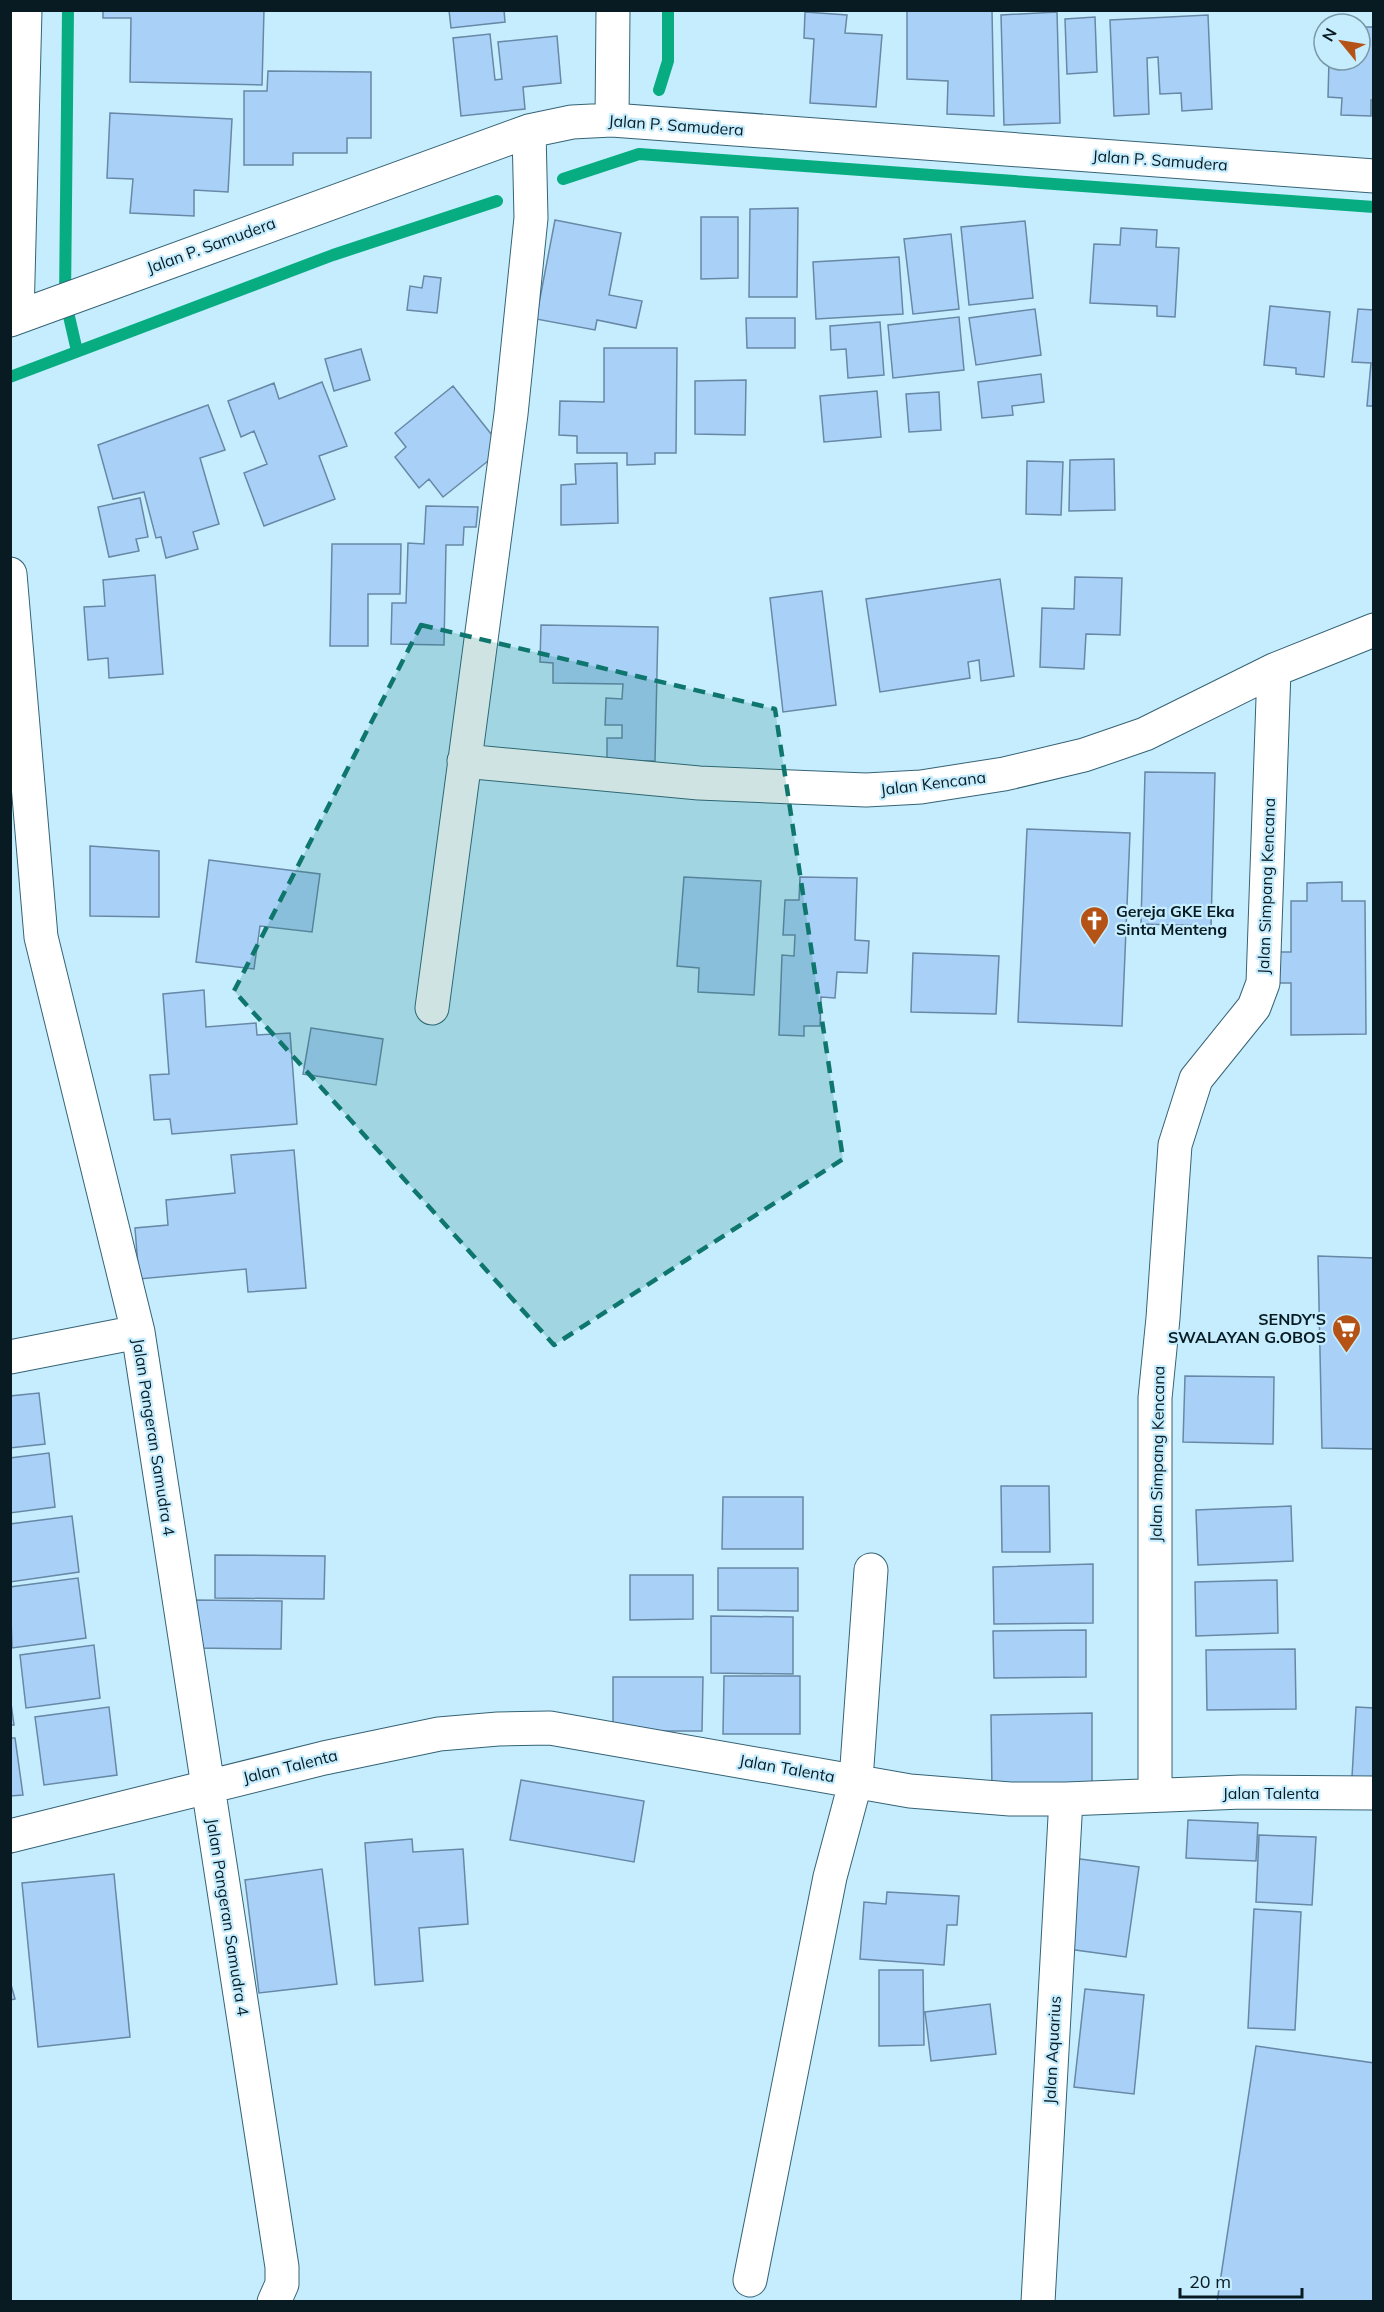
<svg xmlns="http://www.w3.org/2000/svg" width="1384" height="2312" font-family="Mulish,sans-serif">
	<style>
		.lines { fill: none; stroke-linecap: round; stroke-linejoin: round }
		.stream { stroke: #07ad81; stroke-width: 12 }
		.building { fill: #a9d1f7; stroke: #6788a6; stroke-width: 1.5 }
		.minor-casing { stroke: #356375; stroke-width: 35 }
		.minor { stroke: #fff; stroke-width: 33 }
		.marked { fill: #0f766e; fill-opacity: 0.2; stroke: #0f766e; stroke-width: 4.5; stroke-dasharray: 12 8; stroke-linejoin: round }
		.labels { text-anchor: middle; stroke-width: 4.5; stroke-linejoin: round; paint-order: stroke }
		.street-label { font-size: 16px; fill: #081b23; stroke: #c6edfe }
		.poi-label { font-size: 16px; font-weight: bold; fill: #081b23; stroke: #c6edfe; text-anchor: start }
	</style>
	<rect width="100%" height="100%" fill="#c6edfe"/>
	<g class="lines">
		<path class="stream" d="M68,10L65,299L77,351
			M659,90L668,61V10
			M563,179L639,154L1374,207
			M10,377L333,255L497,201"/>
	</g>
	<path class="building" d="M103,10H264L262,85L130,82L131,18H103Z
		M449,10H504L505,22L451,28Z
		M871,10H992L994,116L947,114L948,81L907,79V11Z
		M805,12L847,15L845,33L882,35L876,107L810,103L814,39L804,38Z
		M1057,12L1060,123L1004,125L1001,15Z
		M1208,15L1212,109L1182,111L1181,93L1160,94L1158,57L1147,58L1149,114L1114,116L1110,20Z
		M1095,17L1097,72L1067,74L1065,19Z
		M1360,27H1374V100H1371V116L1341,115L1342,98L1328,97L1329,60H1360Z
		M490,34L495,80L502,79L498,42L557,36L561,83L523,87L525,109L461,116L453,38Z
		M268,71L371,72V138H347V153H293V165H244V91H267Z
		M110,113L232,119L228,192L194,190V216L130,213L133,179L107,178Z
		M798,208L797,297H749L750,209Z
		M701,217H738V278L701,279Z
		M555,220L621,233L609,295L642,301L636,328L597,320L595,330L536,319Z
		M1025,221L1033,298L969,305L961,227Z
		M1121,228L1157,230L1156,247L1179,248L1175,317L1157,316V306L1090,303L1094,244L1120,245Z
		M951,234L959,309L913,314L904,239Z
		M899,257L903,314L816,319L813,262Z
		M424,276L441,278L437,313L407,310L410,286L422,288Z
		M1270,306L1330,312L1324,377L1296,374V368L1264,365Z
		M1035,309L1041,355L976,365L969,318Z
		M1358,309L1374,310V406H1367L1371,363L1352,362Z
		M959,317L964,370L893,378L888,325Z
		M746,318H795V348H747Z
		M880,322L884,375L848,378L846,349L831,350L830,326Z
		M604,348H677L676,453H655V464L627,465V453H577V436L559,435L560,401L604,402Z
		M361,349L370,380L334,391L325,359Z
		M1041,374L1044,402L1012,406L1013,415L982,418L978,382Z
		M746,380L745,435L695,434V381Z
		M322,382L347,446L319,456L335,499L264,526L244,473L267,464L254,431L241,437L228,401L274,383L279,399Z
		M453,386L503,449L443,497L429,479L419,488L395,457L406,447L395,433Z
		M877,391L881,437L824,442L820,396Z
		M939,392L941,430L909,432L906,394Z
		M208,405L225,450L200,458L219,524L193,532L198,549L166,558L161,537L156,538L144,492L113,499L98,445Z
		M1114,459L1115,510L1069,511L1070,460Z
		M1027,461L1063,462L1061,515L1026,514Z
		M617,463L618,523L561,525V485L576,484L575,464Z
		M140,498L148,537L136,539L139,551L109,557L98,507Z
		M426,506L478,507L476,527H464L463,545H446L444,645L391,644L392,603H406L408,543L424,544Z
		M332,544H401L400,594H368V646H330Z
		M155,575L163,674L109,678L108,658L88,660L84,607L105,606L103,580Z
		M1075,577L1122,578L1120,635L1086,634L1084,669L1040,667L1042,608L1074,609Z
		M1000,579L1014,676L981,681L979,660L968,662L970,678L880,692L866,599Z
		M822,591L836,705L783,712L770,598Z
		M541,625L658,627L655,761L607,760V738H622V725H605L606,698L622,699L623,684L553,683V663L540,662Z
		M1145,772L1215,773L1211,926L1141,924Z
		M1027,829L1130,833L1122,1026L1018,1022Z
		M90,846L159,851V917L90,916Z
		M209,860L320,874L312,932L260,926L254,969L196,962Z
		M684,877L761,881L754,995L698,992L699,968L677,966Z
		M800,877L857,878L855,940L869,941L867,973L837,972L835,998L821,997L820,1026H804V1036L779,1035L782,955L794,956L795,935H783L785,900H799Z
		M1342,882V901H1365L1366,1034L1291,1035V983H1274V952H1291V901H1307V883Z
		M913,953L999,956L996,1014L911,1012Z
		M204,990L206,1027L256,1023L257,1035L290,1033L297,1124L172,1134L170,1119L154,1120L150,1075L169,1074L163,994Z
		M311,1028L383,1039L376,1085L303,1074Z
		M294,1150L306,1288L248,1292L246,1269L139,1279L135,1228L168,1225L166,1200L235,1193L231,1155Z
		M1318,1256L1374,1258V1449L1322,1448Z
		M1185,1376L1274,1377L1273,1444L1183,1442Z
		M39,1393L45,1444L10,1448V1396Z
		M49,1453L55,1507L10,1513V1458Z
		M1001,1486H1049L1050,1552H1002Z
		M723,1497H803V1549H722Z
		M1291,1506L1293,1561L1198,1565L1196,1510Z
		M72,1516L79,1572L10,1582V1524Z
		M215,1555L325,1556L324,1599L215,1598Z
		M1093,1564V1623L994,1624L993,1567Z
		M718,1568H798V1611L718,1610Z
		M630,1575H693V1619L630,1620Z
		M78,1578L86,1638L12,1648L10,1587Z
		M1277,1580L1278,1633L1196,1636L1195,1582Z
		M194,1600L282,1601L281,1649L193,1648Z
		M711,1616L793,1617V1674L711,1673Z
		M1086,1630V1677L994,1678L993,1631Z
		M94,1645L100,1698L26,1708L20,1655Z
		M1295,1649L1296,1709L1207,1710L1206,1650Z
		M724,1676H800V1734H723Z
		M613,1677H703L702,1731H613Z
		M10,1696L14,1725H10Z
		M109,1707L117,1775L44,1785L35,1717Z
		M1356,1707L1374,1708V1779L1352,1777Z
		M1092,1713V1788L992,1790L991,1715Z
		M10,1738H15L23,1795L10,1796Z
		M521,1780L644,1801L634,1862L510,1840Z
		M1188,1820L1258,1823L1256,1861L1186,1858Z
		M1259,1835L1316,1837L1312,1905L1256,1902Z
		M412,1839L413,1852L463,1849L468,1924L419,1928L423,1981L375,1985L365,1843Z
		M1073,1858L1139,1867L1126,1957L1061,1948Z
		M322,1869L337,1984L259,1993L245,1880Z
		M114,1874L130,2037L38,2047L22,1883Z
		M887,1892L959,1896L957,1925H947L944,1965L860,1959L864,1902L886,1904Z
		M1254,1909L1301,1912L1295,2030L1248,2028Z
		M879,1970H923L924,2045L879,2046Z
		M10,1981L15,1999L10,2000Z
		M1085,1989L1144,1995L1134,2094L1074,2087Z
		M990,2004L996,2054L931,2061L925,2012Z
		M1256,2046L1374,2063V2302H1217Z"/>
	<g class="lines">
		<defs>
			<path id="minor" d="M612,120L613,10
				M17,317L25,10
				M10,320L529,131L572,122L612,120L1374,176
				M10,574L41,937L138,1332L282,2267V2284L274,2302
				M464,761L699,783L866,790L921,787L1004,774L1084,755L1145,734L1274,670L1374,630
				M432,1008L511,414L531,218L529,131
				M10,1357L138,1332
				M1155,1795V1398L1163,1318L1175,1145L1196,1079L1254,1007L1263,983L1274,670
				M10,1836L324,1758L439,1734L498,1729L550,1728L910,1791L1010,1799H1066L1242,1792L1374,1793
				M750,2280L830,1877L856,1780L871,1570
				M1038,2302L1066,1799"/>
		</defs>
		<use href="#minor" class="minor-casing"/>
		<use href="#minor" class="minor"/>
	</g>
	<path class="marked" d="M421,625L775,709L843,1159L554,1345L234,991Z"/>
	<defs>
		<symbol id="church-pin" viewBox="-11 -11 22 30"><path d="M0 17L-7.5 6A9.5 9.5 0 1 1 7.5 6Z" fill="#b55317" stroke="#c6edfe"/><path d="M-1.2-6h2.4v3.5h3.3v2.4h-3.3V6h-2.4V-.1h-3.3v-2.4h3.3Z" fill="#fff"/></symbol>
		<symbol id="supermarket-pin" viewBox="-11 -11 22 30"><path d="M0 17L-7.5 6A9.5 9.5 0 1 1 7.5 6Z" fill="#b55317" stroke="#c6edfe"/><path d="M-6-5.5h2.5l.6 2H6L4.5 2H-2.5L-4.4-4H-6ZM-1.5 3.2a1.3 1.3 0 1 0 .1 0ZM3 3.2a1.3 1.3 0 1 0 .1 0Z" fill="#fff"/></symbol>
	</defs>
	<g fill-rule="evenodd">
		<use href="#church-pin" x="1078" y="904" width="33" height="45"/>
		<use href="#supermarket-pin" x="1330" y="1312" width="33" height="45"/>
	</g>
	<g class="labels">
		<g class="street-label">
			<text transform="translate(676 125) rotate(4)" y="6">Jalan P. Samudera</text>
			<text transform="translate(1160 160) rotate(4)" y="6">Jalan P. Samudera</text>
			<text transform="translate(211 245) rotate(-20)" y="6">Jalan P. Samudera</text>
			<text transform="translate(933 783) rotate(-7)" y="6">Jalan Kencana</text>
			<text transform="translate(1266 886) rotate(-88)" y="6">Jalan Simpang Kencana</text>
			<text transform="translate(154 1437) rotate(81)" y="6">Jalan Pangeran Samudra 4</text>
			<text transform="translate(1157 1454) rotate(-89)" y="6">Jalan Simpang Kencana</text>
			<text transform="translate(290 1766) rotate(-14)" y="6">Jalan Talenta</text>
			<text transform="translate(787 1768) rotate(10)" y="6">Jalan Talenta</text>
			<text x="1271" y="1799">Jalan Talenta</text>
			<text transform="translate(228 1917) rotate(81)" y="6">Jalan Pangeran Samudra 4</text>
			<text transform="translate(1052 2050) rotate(-87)" y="6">Jalan Aquarius</text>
		</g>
		<g class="poi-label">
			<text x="1116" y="917">Gereja GKE Eka<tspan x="1116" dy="18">Sinta Menteng</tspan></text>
			<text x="1326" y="1325" text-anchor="end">SENDY'S<tspan x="1326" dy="18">SWALAYAN G.OBOS</tspan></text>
		</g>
	</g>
	<rect width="1384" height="2312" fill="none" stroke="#081b23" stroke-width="24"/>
	<g transform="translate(1342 42) rotate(300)"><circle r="28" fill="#c6edfe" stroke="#7a99a6" stroke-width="1.5"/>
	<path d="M0-4.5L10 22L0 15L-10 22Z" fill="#b55317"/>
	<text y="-9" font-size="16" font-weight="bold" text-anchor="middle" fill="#081b23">N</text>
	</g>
	<path d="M1180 2288v9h122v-9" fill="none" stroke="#081b23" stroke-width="3"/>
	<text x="1189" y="2288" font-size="18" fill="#081b23" stroke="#c6edfe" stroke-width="4.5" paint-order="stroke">20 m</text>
</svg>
